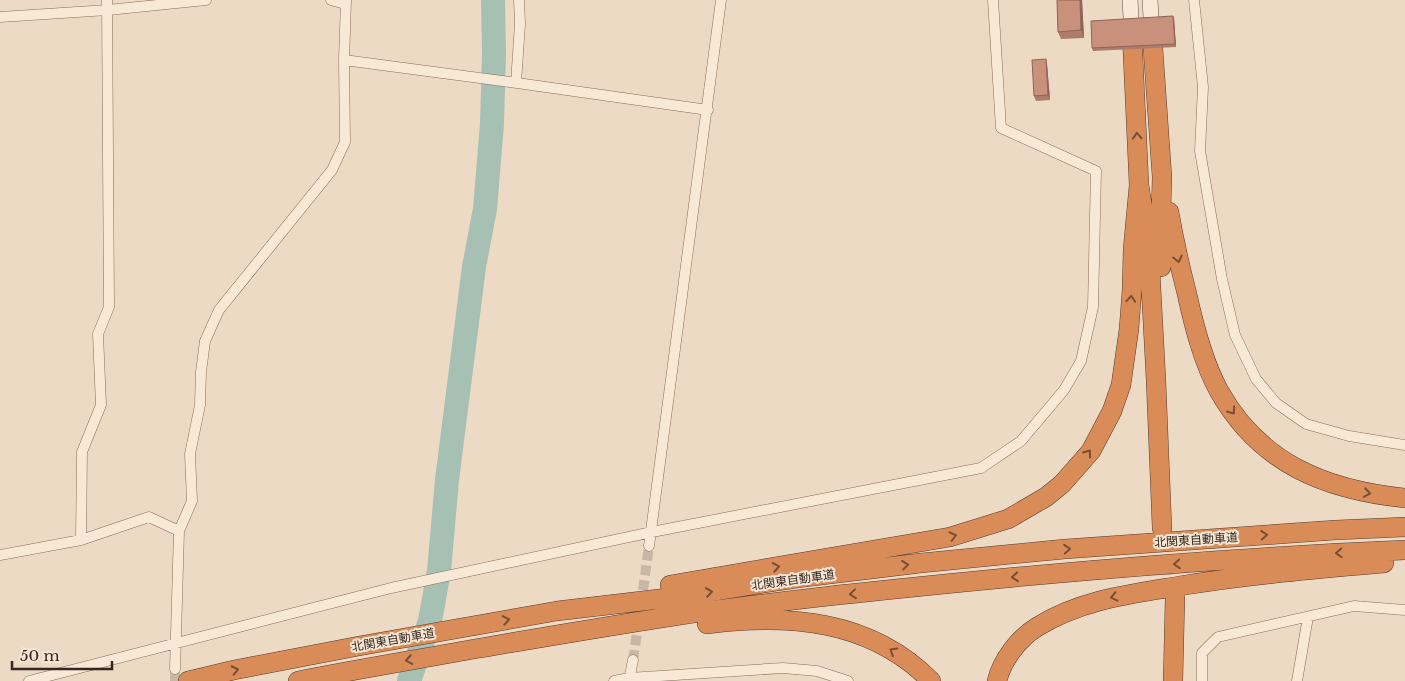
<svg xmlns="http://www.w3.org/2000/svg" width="1405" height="681" font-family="'Libre Baskerville','Noto Sans JP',serif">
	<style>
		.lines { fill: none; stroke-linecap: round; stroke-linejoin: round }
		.river { stroke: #a6c0b4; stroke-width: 24 }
		.street-tunnel { stroke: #c9b6a4; stroke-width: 10; stroke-dasharray: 10 5; stroke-linecap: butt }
		.highway-tunnel { stroke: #c9b6a4; stroke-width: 19; stroke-dasharray: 19 9; stroke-linecap: butt }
		.street-casing { stroke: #876c5b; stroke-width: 11 }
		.secondary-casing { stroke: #694d3f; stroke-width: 16 }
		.highway-casing { stroke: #553b2f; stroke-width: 20 }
		.street { stroke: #f8e9d7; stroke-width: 10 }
		.secondary { stroke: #f8e9d7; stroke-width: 15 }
		.highway { stroke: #d98c58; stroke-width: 19 }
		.wall { fill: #ad7c6b }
		.shaded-wall { fill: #8d6557 }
		.building { fill: #c9907c; stroke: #8d6557 }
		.oneway { stroke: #784f36 }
		.labels { text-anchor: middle; stroke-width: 4; stroke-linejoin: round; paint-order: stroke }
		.street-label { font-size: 12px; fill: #37271f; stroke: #f4e6d4 }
	</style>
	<rect width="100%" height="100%" fill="#eddac5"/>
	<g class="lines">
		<path class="river" d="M409,681L430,621L439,571L447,480L474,267L485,209L492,124L494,53L493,0"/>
		<path class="street-tunnel" d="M641,605L649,546
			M633,660L639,619
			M175,681V669"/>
		<path class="highway-tunnel" d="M1162,528L1163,599"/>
		<defs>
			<path id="street" d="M331,0L345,4
				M1194,0L1203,87L1200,151L1222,279L1235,335L1256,379L1276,403L1306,424L1349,436L1405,445
				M0,17L108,10L206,0
				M344,60L510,82L708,110
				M516,83L520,24L519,0
				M81,540L82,452L101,405L98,334L109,307L107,0
				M649,546L721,0
				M0,555L81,540L149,517L179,531
				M175,669L179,531L192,501L190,454L200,405L201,372L205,341L219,310L332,170L345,142L344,60L346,0
				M29,681L391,588L652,532L981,468L1021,441L1064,390L1081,361L1093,307L1096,171L1001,128L993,0
				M614,681L629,678L783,668L817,671L848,681
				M629,681L633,660
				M1202,681V653L1218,637L1354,606L1405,610
				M1297,681L1308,617"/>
			<path id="secondary" d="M1130,0L1132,34
				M1150,0L1152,34"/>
			<path id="highway" d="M1132,34L1139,185L1149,250L1156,380L1162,528
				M1152,34L1162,177L1160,250L1161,267
				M1169,212C1174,240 1180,267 1187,294C1194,326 1203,362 1219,391C1260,464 1326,490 1405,498
				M670,585L950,537L1008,519L1046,497L1062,484L1091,451L1112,411L1121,385L1129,329L1132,289L1133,249L1139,185
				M707,624C788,614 870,619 931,681
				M188,681L234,670L359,646L557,611L676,597L797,578L921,563L1065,549L1336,530L1405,527
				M298,681C359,669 420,659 480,648C545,637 609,626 674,616C774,601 874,591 975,581C1118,567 1261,556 1405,550
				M997,681C1002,660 1019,638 1037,627C1080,600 1130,594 1179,586C1247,575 1315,569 1384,563
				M1173,681L1175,598"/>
		</defs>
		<use href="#street" class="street-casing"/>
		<use href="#secondary" class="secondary-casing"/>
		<use href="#highway" class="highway-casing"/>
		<use href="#street" class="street"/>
		<use href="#secondary" class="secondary"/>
		<use href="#highway" class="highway"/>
	</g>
	<path class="wall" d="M1057,0H1082L1084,38L1061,39L1058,32Z
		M1174,18L1176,47L1093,51L1092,48Z
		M1046,59L1047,64L1050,100L1036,101L1034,96Z"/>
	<path class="shaded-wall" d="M1080,0H1082L1084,38L1081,30Z
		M1173,16L1174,18L1176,47L1175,44Z
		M1046,59L1047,64L1050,100L1048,95Z"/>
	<path class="building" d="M1057,0H1080L1081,30L1058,32Z
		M1173,16L1175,44L1092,48L1091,21Z
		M1046,59L1048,95L1034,96L1032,60Z"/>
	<defs><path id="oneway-chevron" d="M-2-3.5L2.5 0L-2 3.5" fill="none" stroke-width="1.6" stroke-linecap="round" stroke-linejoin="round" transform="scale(1.25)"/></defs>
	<g class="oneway">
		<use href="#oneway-chevron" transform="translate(1137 136) rotate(-93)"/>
		<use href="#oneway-chevron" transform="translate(1178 259) rotate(77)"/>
		<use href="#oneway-chevron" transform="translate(1131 299) rotate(-86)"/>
		<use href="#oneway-chevron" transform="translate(1232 411) rotate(55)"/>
		<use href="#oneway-chevron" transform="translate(1088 453) rotate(-54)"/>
		<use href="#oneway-chevron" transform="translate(1367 493) rotate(10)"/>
		<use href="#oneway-chevron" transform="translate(1264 535) rotate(-4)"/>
		<use href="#oneway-chevron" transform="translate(953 536) rotate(-14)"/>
		<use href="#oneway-chevron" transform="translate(1067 549) rotate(-5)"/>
		<use href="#oneway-chevron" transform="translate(1339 553) rotate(177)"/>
		<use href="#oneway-chevron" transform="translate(1177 564) rotate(176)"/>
		<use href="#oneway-chevron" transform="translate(905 565) rotate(-7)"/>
		<use href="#oneway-chevron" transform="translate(776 567) rotate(-10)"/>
		<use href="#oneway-chevron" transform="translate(1015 577) rotate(175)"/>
		<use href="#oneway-chevron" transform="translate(709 592) rotate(-9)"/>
		<use href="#oneway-chevron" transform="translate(853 594) rotate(174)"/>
		<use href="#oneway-chevron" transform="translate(1114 597) rotate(167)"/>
		<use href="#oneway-chevron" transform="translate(506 620) rotate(-10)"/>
		<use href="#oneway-chevron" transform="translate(893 651) rotate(-149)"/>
		<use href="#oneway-chevron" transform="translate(409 660) rotate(170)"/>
		<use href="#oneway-chevron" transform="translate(235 670) rotate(-12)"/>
	</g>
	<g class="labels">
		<g class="street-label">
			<text transform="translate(1196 540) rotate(-4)" y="4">北関東自動車道</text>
			<text transform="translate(793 580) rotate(-8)" y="4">北関東自動車道</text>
			<text transform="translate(393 640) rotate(-10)" y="4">北関東自動車道</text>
		</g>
	</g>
	<path d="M12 661v8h100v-8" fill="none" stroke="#37271f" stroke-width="2.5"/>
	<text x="20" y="661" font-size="15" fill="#37271f" stroke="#f4e6d4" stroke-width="4" paint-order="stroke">50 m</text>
</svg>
